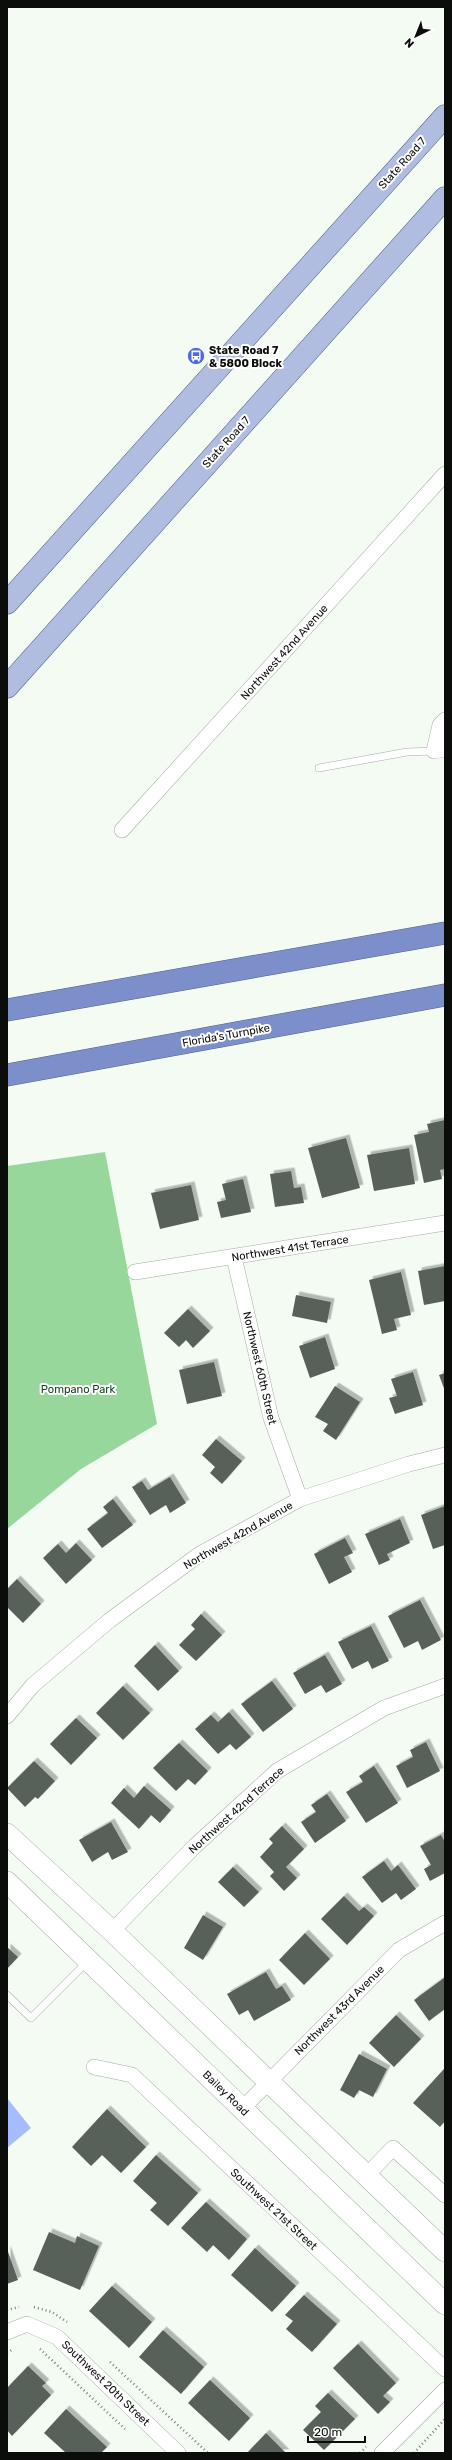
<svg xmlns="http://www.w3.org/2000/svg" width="452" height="2460" font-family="Rubik,sans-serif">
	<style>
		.green { fill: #98d79b }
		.water { fill: #a6bcfd }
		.building { fill: #59615a; filter: url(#shadow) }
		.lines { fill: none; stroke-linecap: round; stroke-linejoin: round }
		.lane-casing { stroke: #a4aca4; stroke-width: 8 }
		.street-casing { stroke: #a4aca4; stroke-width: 16 }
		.secondary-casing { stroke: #a4aca4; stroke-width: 22 }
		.primary-casing { stroke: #546287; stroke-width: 23 }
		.highway-casing { stroke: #546287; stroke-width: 23 }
		.path { stroke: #7a807a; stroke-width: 2.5; stroke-dasharray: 1 3; stroke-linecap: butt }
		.lane { stroke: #fff; stroke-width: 7 }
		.street { stroke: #fff; stroke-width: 15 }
		.secondary { stroke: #fff; stroke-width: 21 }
		.primary { stroke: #b0bce0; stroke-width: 22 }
		.highway { stroke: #7c8fcb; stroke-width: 22 }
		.labels { text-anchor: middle; stroke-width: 4; stroke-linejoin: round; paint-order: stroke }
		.street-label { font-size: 11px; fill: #0a0d0a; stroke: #fff }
		.poi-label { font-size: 11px; font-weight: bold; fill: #0a0d0a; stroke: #fff; text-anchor: start }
		.park-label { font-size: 11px; fill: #12451a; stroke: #fff }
	</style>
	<defs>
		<filter id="shadow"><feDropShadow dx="3.5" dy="-3.5" stdDeviation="0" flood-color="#0004"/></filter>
	</defs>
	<rect width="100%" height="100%" fill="#f3fbf3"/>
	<path class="green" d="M105,1152L157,1424L81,1469L7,1529V1166Z"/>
	<path class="water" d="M7,2098L31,2128L7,2148Z"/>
	<path class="building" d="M445,1120V1169L440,1170L442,1179L424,1183L414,1135L429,1132L427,1124Z
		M346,1138L360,1188L322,1198L308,1148Z
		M409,1148L415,1184L374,1191L367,1155Z
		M291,1171L294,1188L301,1187L304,1203L275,1207L270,1174Z
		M243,1179L251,1212L221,1218L217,1202L226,1200L222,1184Z
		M191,1185L199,1220L160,1229L151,1193Z
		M445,1266V1301L424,1305L418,1271Z
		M401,1272L411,1315L394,1319L397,1330L382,1334L369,1280Z
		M296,1295L331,1302L327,1323L292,1316Z
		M188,1309L210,1331L193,1348L186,1340L179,1347L164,1333Z
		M325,1337L335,1369L310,1378L299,1346Z
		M214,1362L222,1396L187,1404L179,1370Z
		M413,1372L423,1405L395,1414L389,1398L397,1396L391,1379Z
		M445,1373V1391L439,1375Z
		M335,1386L360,1402L336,1440L323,1431L328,1424L315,1417Z
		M216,1439L242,1461L222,1484L210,1473L215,1467L202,1455Z
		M170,1477L186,1503L170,1513L166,1505L150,1515L132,1487L142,1481L148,1490Z
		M113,1499L133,1525L102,1548L87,1529L108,1513L103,1507Z
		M445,1506V1545L433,1549L421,1515Z
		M400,1519L410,1543L387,1554L390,1560L379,1565L365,1534Z
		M345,1538L353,1553L344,1557L352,1572L329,1584L314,1554Z
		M76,1543L92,1560L66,1584L43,1558L58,1544L66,1553Z
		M17,1579L41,1604L23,1623L7,1607V1589Z
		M420,1600L441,1640L422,1650L418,1641L404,1648L388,1616Z
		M201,1614L222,1635L196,1661L179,1645L195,1629L191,1625Z
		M371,1626L389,1661L372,1669L368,1661L352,1669L338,1642Z
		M155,1645L179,1671L158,1691L134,1666Z
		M325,1655L342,1684L326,1693L321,1685L305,1694L293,1673Z
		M272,1681L293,1709L263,1732L241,1704Z
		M123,1686L150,1713L123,1740L96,1713Z
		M229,1712L251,1737L236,1750L230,1744L218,1754L195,1729L211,1715L218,1722Z
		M76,1718L97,1738L71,1765L50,1744Z
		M426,1742L440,1771L407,1788L396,1766L413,1757L410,1750Z
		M179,1743L208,1771L195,1785L188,1779L176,1791L153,1768Z
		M34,1761L55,1781L38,1799L35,1797L25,1807L7,1788Z
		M374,1766L398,1803L366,1823L346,1792L363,1782L359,1776Z
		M144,1786L171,1810L160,1823L151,1815L139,1829L111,1803L124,1788L134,1798Z
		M327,1794L346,1821L315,1843L301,1822L316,1812L311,1805Z
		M111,1822L128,1852L112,1860L108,1852L92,1862L79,1840Z
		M282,1826L304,1849L286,1867L297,1878L284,1891L270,1876L274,1872L260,1857L273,1843L269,1839Z
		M441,1835L445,1842V1873L430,1881L424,1869L431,1865L420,1846Z
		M384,1861L391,1871L398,1865L416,1889L401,1900L396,1893L382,1903L362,1877Z
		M233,1867L259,1892L244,1907L218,1882Z
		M344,1896L359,1911L364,1907L374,1916L347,1945L321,1919Z
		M203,1915L223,1927L203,1960L184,1948Z
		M305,1933L330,1959L304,1985L279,1960Z
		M7,1947L18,1957L7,1969Z
		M266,1972L276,1989L282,1986L291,2000L254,2021L248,2010L239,2015L227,1994Z
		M444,1978L445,2009L429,2021L414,2000Z
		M396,2015L421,2039L394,2067L369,2043Z
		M359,2054L387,2069L373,2097L359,2090L354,2098L340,2090Z
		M444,2069L445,2121L440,2127L413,2103Z
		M107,2109L146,2147L121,2173L102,2155L91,2166L72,2147Z
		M156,2155L198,2193L168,2226L150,2210L157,2203L133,2181Z
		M206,2202L247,2239L229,2260L213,2245L207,2252L181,2228Z
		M49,2232L75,2243L77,2236L99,2246L80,2290L33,2270Z
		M255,2248L296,2286L272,2312L231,2275Z
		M7,2249L18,2280L7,2284Z
		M112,2286L152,2322L129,2348L89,2311Z
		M304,2295L337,2324L312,2352L286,2329L293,2321L285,2315Z
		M163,2330L204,2367L181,2394L139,2357Z
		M358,2344L396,2383L383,2396L390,2402L378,2414L333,2368Z
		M28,2366L46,2383L42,2386L51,2395L12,2436L7,2430V2388Z
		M210,2380L250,2418L229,2441L188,2403Z
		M328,2393L355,2419L324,2450L303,2430L321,2412L315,2406Z
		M66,2409L107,2447L101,2453H66L44,2433Z
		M266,2433L286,2453H247Z"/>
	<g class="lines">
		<defs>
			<path id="lane" d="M319,768L407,752L434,751
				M7,1995L31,2018L87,1962"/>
			<path id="street" d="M445,720L440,725L434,751L445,749
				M122,830L445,474
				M234,1257L271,1418L300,1499
				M135,1272L445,1223
				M7,1716L33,1685L110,1620L200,1554L300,1499L409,1464L445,1455
				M112,1931L195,1846L277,1771L384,1708L445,1686
				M94,2067L132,2075L445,2369
				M242,2109L399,1950L445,1923
				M367,2175L393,2148L445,2195
				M7,2332L27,2324L57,2337L178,2453
				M382,2453L445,2390"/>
			<path id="secondary" d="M7,1834L112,1931L445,2251
				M7,1882L445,2304"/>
			<path id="primary" d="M7,603L445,116
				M7,687L445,198"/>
			<path id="highway" d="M7,1010L445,933
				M7,1075L445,995"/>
		</defs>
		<use href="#lane" class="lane-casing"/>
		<use href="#street" class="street-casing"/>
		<use href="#secondary" class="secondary-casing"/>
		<use href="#primary" class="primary-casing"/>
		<use href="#highway" class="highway-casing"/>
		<path class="path" d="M34,2307L52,2312L67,2322
			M7,2310L19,2307
			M40,2349L125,2429
			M7,2353L13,2349
			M110,2362L208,2453
			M360,2453L366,2447
			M414,2453L445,2419"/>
		<use href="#lane" class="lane"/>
		<use href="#street" class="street"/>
		<use href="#secondary" class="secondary"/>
		<use href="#primary" class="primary"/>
		<use href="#highway" class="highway"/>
	</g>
	<defs>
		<symbol id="bus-disc" viewBox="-11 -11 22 22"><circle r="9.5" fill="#4f69de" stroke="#fff"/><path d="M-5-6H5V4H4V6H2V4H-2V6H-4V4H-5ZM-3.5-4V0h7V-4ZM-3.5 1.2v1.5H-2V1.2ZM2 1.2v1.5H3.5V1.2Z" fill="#fff"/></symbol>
	</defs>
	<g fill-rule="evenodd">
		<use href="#bus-disc" x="186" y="346" width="20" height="20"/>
	</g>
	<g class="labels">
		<g class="street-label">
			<text transform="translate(402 163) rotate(-48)" y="4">State Road 7</text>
			<text transform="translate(226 442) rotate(-48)" y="4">State Road 7</text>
			<text transform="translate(284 652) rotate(-48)" y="4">Northwest 42nd Avenue</text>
			<text transform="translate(226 1035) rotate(-10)" y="4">Florida's Turnpike</text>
			<text transform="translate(290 1248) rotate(-9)" y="4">Northwest 41st Terrace</text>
			<text transform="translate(260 1368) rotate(77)" y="4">Northwest 60th Street</text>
			<text transform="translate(238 1535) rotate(-30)" y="4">Northwest 42nd Avenue</text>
			<text transform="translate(236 1810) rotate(-42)" y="4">Northwest 42nd Terrace</text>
			<text transform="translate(339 2010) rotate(-45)" y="4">Northwest 43rd Avenue</text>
			<text transform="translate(226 2093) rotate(44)" y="4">Bailey Road</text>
			<text transform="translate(274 2209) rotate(43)" y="4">Southwest 21st Street</text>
			<text transform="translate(106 2383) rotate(44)" y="4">Southwest 20th Street</text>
		</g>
		<g class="poi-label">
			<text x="209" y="354">State Road 7<tspan x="209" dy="13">&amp; 5800 Block</tspan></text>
		</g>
		<g class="park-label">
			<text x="78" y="1393">Pompano Park</text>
		</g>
	</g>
	<rect width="452" height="2460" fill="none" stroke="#0a0d0a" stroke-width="16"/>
	<g transform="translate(416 36) rotate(223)" stroke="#ffffff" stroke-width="3" paint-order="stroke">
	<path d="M0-3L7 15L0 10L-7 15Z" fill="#0a0d0a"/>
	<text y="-6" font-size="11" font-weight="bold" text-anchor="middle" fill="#0a0d0a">N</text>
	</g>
	<path d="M308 2436v6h57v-6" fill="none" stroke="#0a0d0a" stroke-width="2"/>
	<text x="314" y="2436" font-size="12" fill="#0a0d0a" stroke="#ffffff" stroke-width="3" paint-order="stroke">20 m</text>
</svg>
